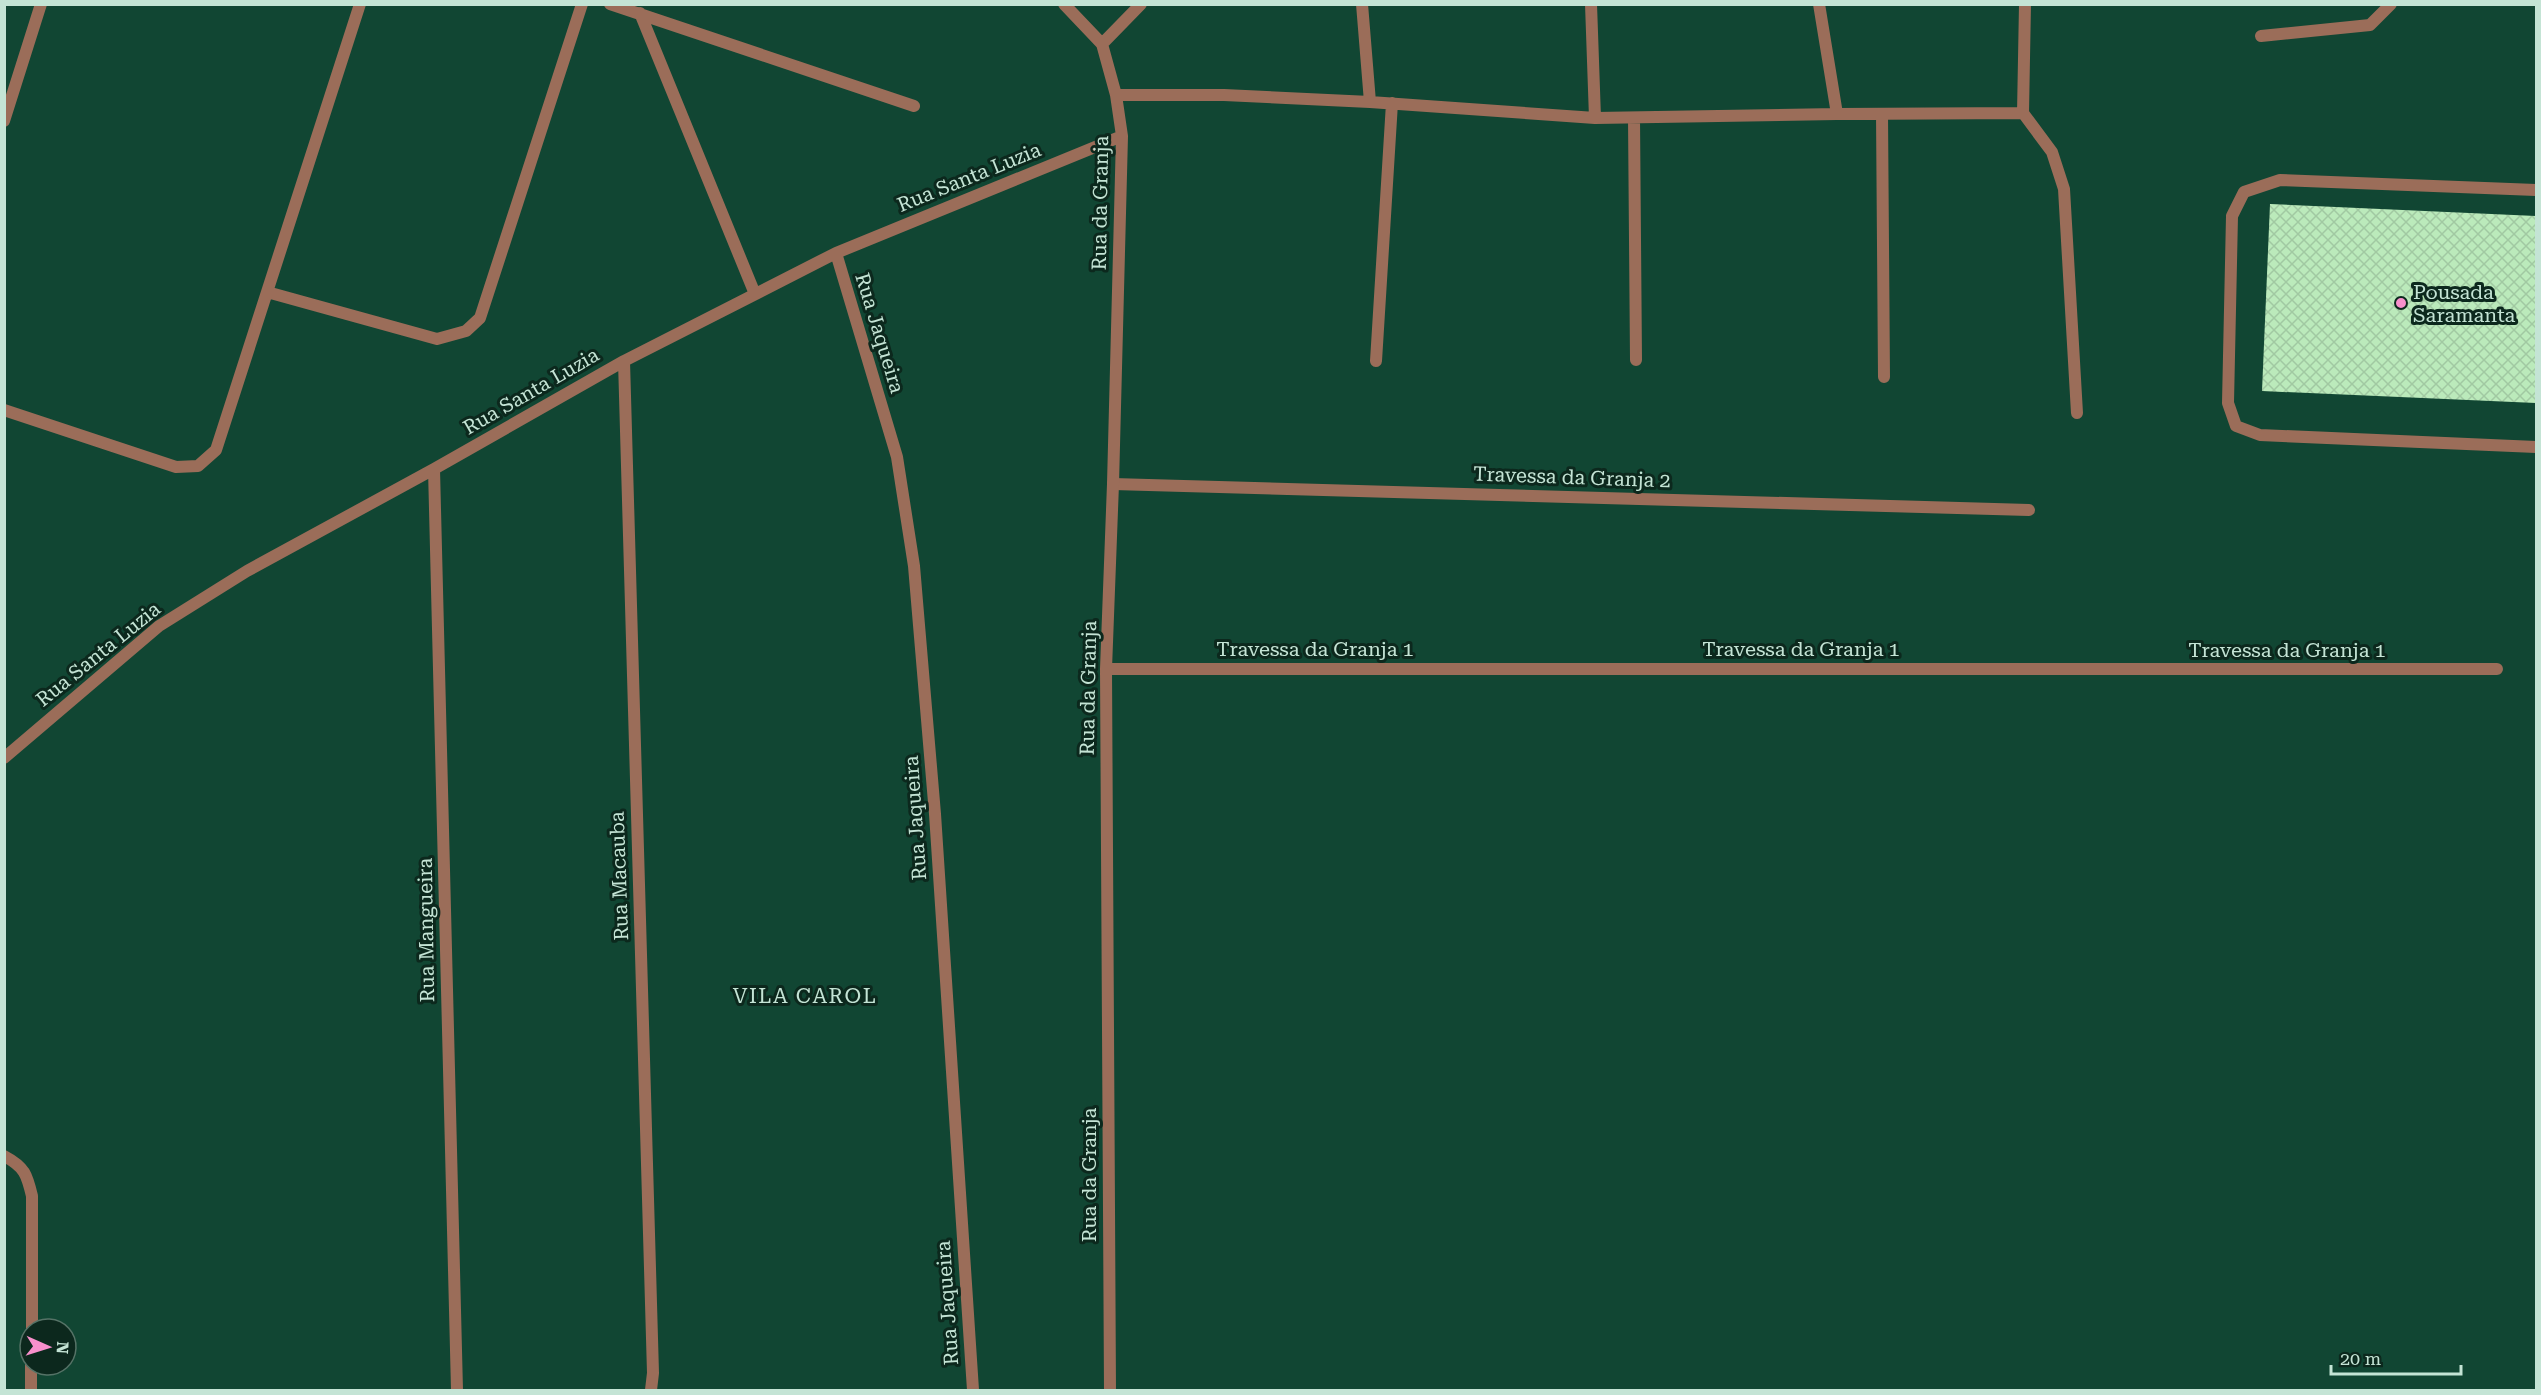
<svg xmlns="http://www.w3.org/2000/svg" width="2541" height="1395" font-family="'Roboto Serif',serif">
	<style>
		.building { fill: url(#building-cross-hatch) }
		.lines { fill: none; stroke-linecap: round; stroke-linejoin: round }
		.service { stroke: #9b6d59; stroke-width: 12 }
		.minor { stroke: #9b6d59; stroke-width: 12 }
		.poi-dot { fill: #f890cc; stroke: #0c281d; stroke-width: 2 }
		.labels { text-anchor: middle; stroke-width: 6; stroke-linejoin: round; paint-order: stroke }
		.street-label { font-size: 20px; fill: #c4e4d5; stroke: #0c281d }
		.poi-label { font-size: 20px; fill: #c4e4d5; stroke: #0c281d; text-anchor: start }
		.neighbourhood-label { font-size: 21px; letter-spacing: 1.5px; fill: #c4e4d5; stroke: #0c281d }
	</style>
	<defs>
		<pattern id="building-cross-hatch" width="8" height="8" patternUnits="userSpaceOnUse" patternTransform="scale(1.5)"><rect width="8" height="8" fill="#bbeabb"/><path d="M0 0l8 8M0 8l8-8" fill="none" stroke="#a1c9a2"/></pattern>
	</defs>
	<rect width="100%" height="100%" fill="#114633"/>
	<path class="building" d="M2270,204L2536,216V403L2262,391Z"/>
	<g class="lines">
		<path class="service" d="M2536,190L2280,180L2244,192L2232,216L2228,403L2236,426L2260,435L2536,447
			M1113,484L2029,510
			M4,1156C25,1167 27,1175 32,1196V1329
			M31,1390V1365"/>
		<path class="minor" d="M610,4L914,106
			M1064,4L1102,44L1116,95L1122,136L1113,484L1106,669L1110,1390
			M1362,4L1370,102
			M1591,4L1595,118
			M1819,4L1837,114
			M640,13L755,294
			M2261,36L2370,25L2391,4
			M1102,44L1141,4
			M1116,95H1224L1370,102L1595,118L1837,114L2023,113
			M2023,113L2052,152L2064,189L2077,413
			M2023,113L2025,4
			M1882,114L1884,377
			M1634,118L1636,360
			M4,121L41,4
			M836,253L897,457L914,566L935,814L973,1390
			M267,292L437,339L466,331L480,318L582,4
			M624,361L653,1373L651,1390
			M1376,361L1392,103
			M4,410L176,467L198,466L216,450L360,4
			M434,469L457,1390
			M1106,669H2497
			M4,758L159,626L247,571L434,469L624,361L836,253L1122,136"/>
	</g>
	<circle class="poi-dot" cx="2401" cy="303" r="6"/>
	<g class="labels">
		<g class="street-label">
			<text transform="translate(969 177) rotate(-22)" y="7">Rua Santa Luzia</text>
			<text transform="translate(1100 203) rotate(-89)" y="7">Rua da Granja</text>
			<text transform="translate(880 333) rotate(73)" y="7">Rua Jaqueira</text>
			<text transform="translate(531 391) rotate(-30)" y="7">Rua Santa Luzia</text>
			<text transform="translate(1572 477) rotate(2)" y="7">Travessa da Granja 2</text>
			<text x="1315" y="656">Travessa da Granja 1</text>
			<text x="1801" y="656">Travessa da Granja 1</text>
			<text x="2287" y="657">Travessa da Granja 1</text>
			<text transform="translate(98 654) rotate(-39)" y="7">Rua Santa Luzia</text>
			<text transform="translate(1088 688) rotate(-89)" y="7">Rua da Granja</text>
			<text transform="translate(915 818) rotate(-94)" y="7">Rua Jaqueira</text>
			<text transform="translate(619 876) rotate(-92)" y="7">Rua Macauba</text>
			<text transform="translate(426 930) rotate(-91)" y="7">Rua Mangueira</text>
			<text transform="translate(1089 1175) rotate(-90)" y="7">Rua da Granja</text>
			<text transform="translate(947 1303) rotate(-94)" y="7">Rua Jaqueira</text>
		</g>
		<g class="poi-label">
			<text x="2413" y="299">Pousada<tspan x="2413" dy="23">Saramanta</tspan></text>
		</g>
		<g class="neighbourhood-label">
			<text x="805" y="1003">VILA CAROL</text>
		</g>
	</g>
	<rect width="2541" height="1395" fill="none" stroke="#c4e4d5" stroke-width="12"/>
	<g transform="translate(48 1347) rotate(93)"><circle r="28" fill="#0c281d" stroke="#567367" stroke-width="1.5"/>
	<path d="M0-4.5L10 22L0 15L-10 22Z" fill="#f890cc"/>
	<text y="-9" font-size="16" font-weight="bold" text-anchor="middle" fill="#c4e4d5">N</text>
	</g>
	<path d="M2331 1365v9h130v-9" fill="none" stroke="#c4e4d5" stroke-width="3"/>
	<text x="2340" y="1365" font-size="18" fill="#c4e4d5" stroke="#0c281d" stroke-width="4.5" paint-order="stroke">20 m</text>
</svg>
